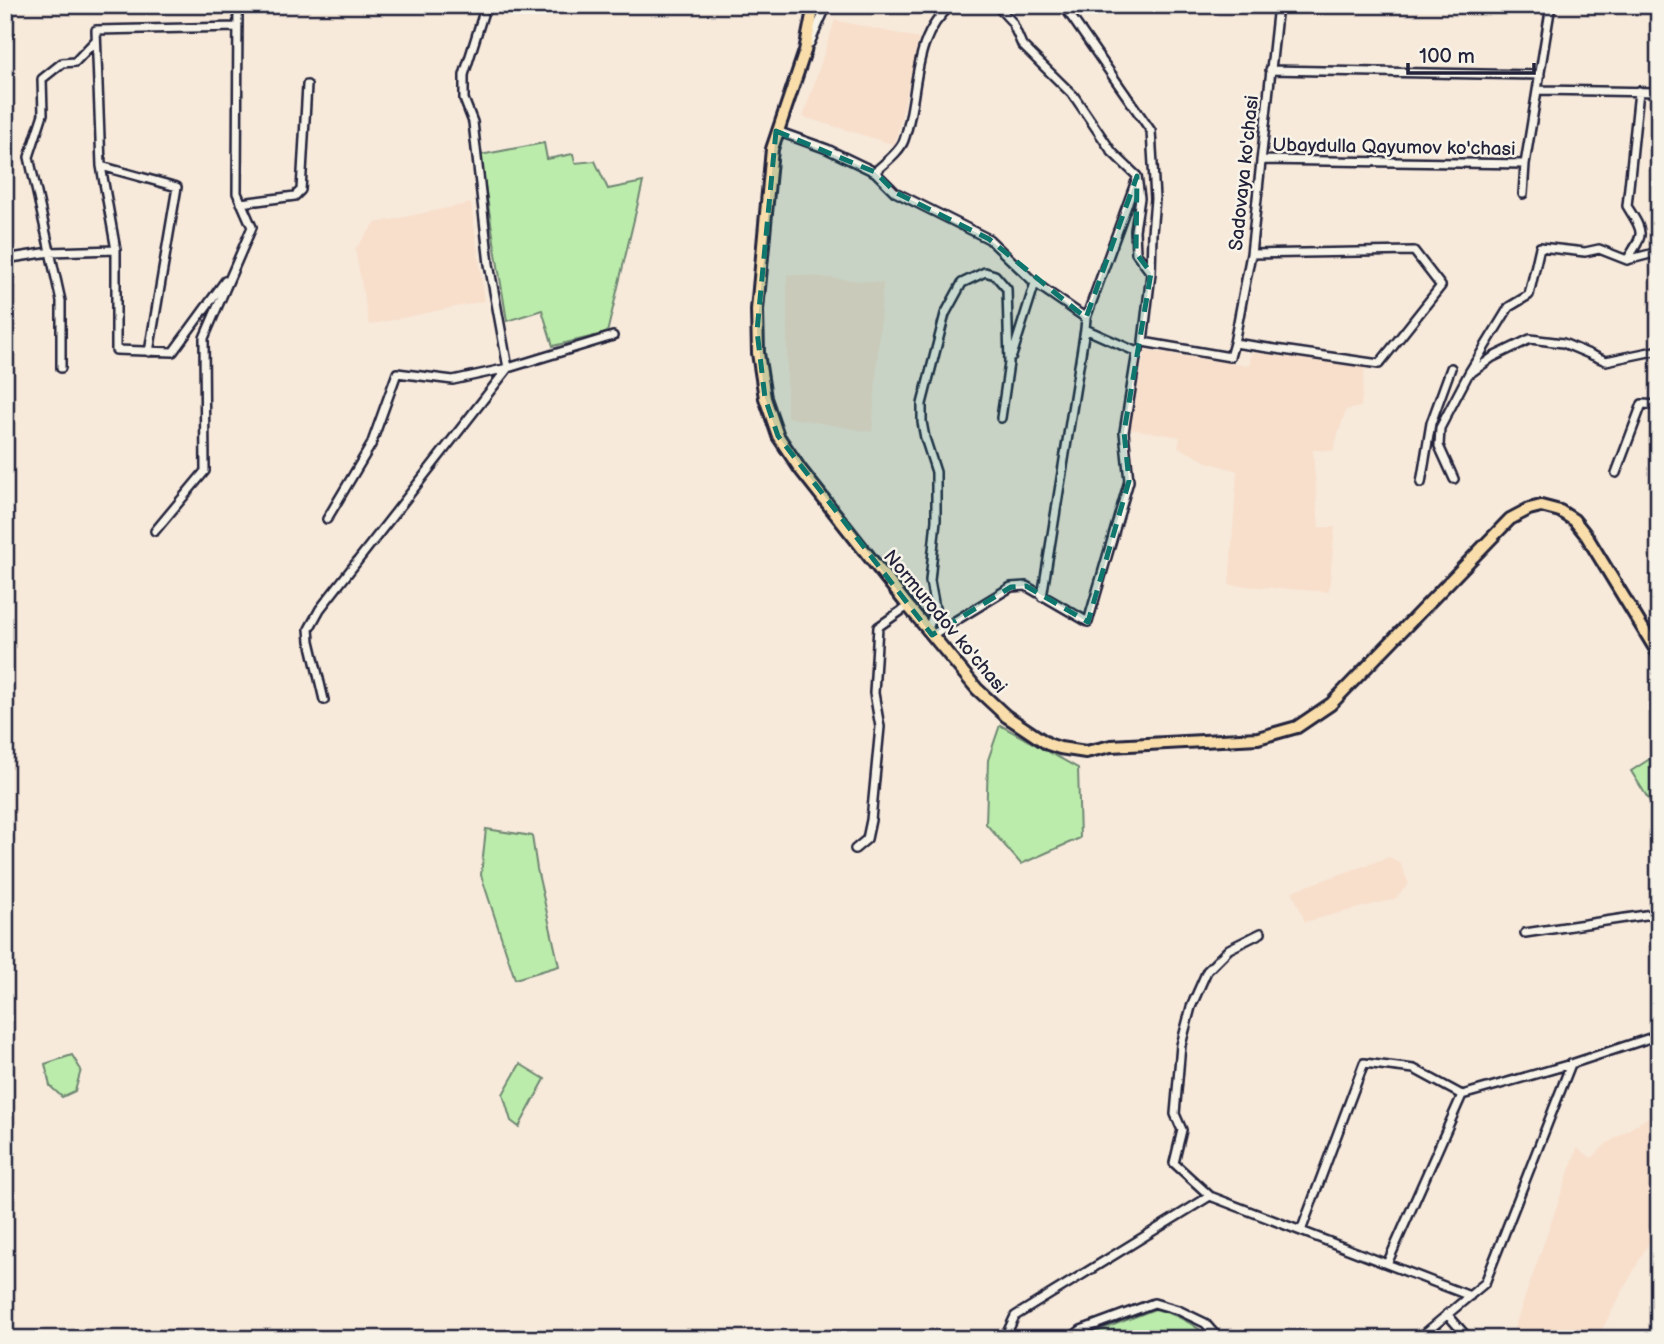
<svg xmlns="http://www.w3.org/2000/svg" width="1664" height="1344" font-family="'Balsamiq Sans',sans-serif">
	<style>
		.built { fill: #f8dfcc }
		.green { fill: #bcecab; stroke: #6f8773; stroke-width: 2 }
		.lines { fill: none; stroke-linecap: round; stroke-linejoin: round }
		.minor-casing { stroke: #22223b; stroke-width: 12 }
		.primary-casing { stroke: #22223b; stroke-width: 16 }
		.minor { stroke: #f7f3e8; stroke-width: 7 }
		.primary { stroke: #f9deab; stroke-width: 10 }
		.marked { fill: #0f766e; fill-opacity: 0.2; stroke: #0f766e; stroke-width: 5; stroke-dasharray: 14 9; stroke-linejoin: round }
		.labels { text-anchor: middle; stroke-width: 5; stroke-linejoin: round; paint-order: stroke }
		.street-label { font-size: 19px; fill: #22223b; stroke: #f7f3e8 }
	</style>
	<rect width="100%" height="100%" fill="#f7eadb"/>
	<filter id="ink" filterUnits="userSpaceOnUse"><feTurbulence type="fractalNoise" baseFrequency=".0143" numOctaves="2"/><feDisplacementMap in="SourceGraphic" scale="14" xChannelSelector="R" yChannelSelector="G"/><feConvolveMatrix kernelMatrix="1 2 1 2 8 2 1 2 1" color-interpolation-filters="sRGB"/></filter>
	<g filter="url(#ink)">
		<path class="built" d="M835,20L919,38L895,145L803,117Z
			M471,203L485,301L369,325L355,249L375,223Z
			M787,274L883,283L872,432L787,417Z
			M1145,350L1249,366L1251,352L1365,367L1361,407L1346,410L1333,451L1313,450L1319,527H1335L1329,592L1229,585L1237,471L1207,462L1178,447L1180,437L1130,429Z
			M1389,857L1400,862L1409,884L1395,899L1305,922L1292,891Z
			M1659,1110V1224L1597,1339H1532L1515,1333L1514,1328L1577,1148L1592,1158L1606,1144Z"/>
		<path class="green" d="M544,143L547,159L573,154L575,163L595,161L608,189L643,182L607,333L553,346L542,310L507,321L480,155Z
			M1000,725L1078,768L1080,838L1021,864L986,824L988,760Z
			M1659,753V816L1631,771Z
			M486,829L532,836L537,869L559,966L515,979L481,875Z
			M72,1055L81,1070L75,1091L62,1097L50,1086L45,1064Z
			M520,1064L545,1079L519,1127L511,1121L503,1094Z
			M1155,1309C1178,1315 1193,1323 1211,1339H1086L1090,1334Z"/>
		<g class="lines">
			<defs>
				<path id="minor" d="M996,5L1012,22L1022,45L1074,96L1112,152L1137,176L1140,198L1135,230L1136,253L1151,273
					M1072,5L1068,12L1151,131L1155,199L1152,233L1151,273L1143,342L1230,357L1234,343L1379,364L1441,286L1414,251L1251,254
					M810,43L827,5
					M1270,70L1540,75
					M1539,90L1659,92
					M777,131L827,149L875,172L895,192L989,239L1035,283L1086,318L1085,329L1137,352L1139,350
					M1261,160L1525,164
					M101,166L116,250V350L173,352L225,281
					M875,172C884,163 900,152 904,140C920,95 910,38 952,5
					M1523,194L1525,164L1551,5
					M241,203L295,196L301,190L307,85
					M5,259L50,252L116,250
					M1627,260C1645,232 1644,234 1627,206L1639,91
					M1086,318L1137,178
					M1234,343L1251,254L1278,5
					M149,352L177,187L101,166L96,30L238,27
					M1012,356L1035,283
					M61,368V301L29,157L43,114L42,79L62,63L75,62L96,40
					M1471,373L1493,357L1530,339L1563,343L1606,361L1659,350
					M1616,473L1642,404L1659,405
					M1454,479L1439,446L1440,428L1470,371L1509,307L1529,295L1540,247L1585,252L1599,249L1627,260L1654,253L1659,248
					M1421,483L1431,423L1451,368
					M327,519L371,445L397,373L453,380L508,368L489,264L473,122L464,99V75L486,5
					M155,531L205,471L204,338L252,227L237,193L238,5
					M1042,597L1085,329
					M928,630L935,608L930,581L936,520V472L925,438L922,422V404L945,314L962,283L985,272L995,275L1007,289L1009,363L1001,418
					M932,635L1011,587L1026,586L1088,622L1129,481L1124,432L1137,352
					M324,700L310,641L309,629L320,609L508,368L613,336
					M855,849L867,839L871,820L880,727L874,693L878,627L908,606
					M1261,933L1229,949L1207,971L1191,1007L1181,1045L1175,1114L1182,1130L1174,1163L1210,1196L1470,1296
					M1525,933L1659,913
					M1301,1231L1364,1063L1414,1069L1462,1095
					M1387,1264L1462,1095L1571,1064L1659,1035
					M1447,1314L1469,1339
					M1010,1339L1007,1333L1015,1316L1210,1196
					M1070,1339L1081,1330L1154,1303L1178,1310L1205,1323L1219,1339
					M1418,1339L1485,1283L1571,1064"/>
				<path id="primary" d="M814,5L805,51L772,149L757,310L758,353L765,398L778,436L800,469L908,606L977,689L1006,716L1048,744L1060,748L1086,752L1111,746L1258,738L1297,727L1331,704L1510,519L1529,509L1541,506L1560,511L1574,520L1586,535L1659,655"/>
			</defs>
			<use href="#minor" class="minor-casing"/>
			<use href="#primary" class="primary-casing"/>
			<use href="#minor" class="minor"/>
			<use href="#primary" class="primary"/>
		</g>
	</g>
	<path class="marked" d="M776,131L875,172L895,192L989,239L1086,318L1137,176L1136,253L1151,273L1124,432L1129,481L1088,622L1026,586L1011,587L932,635L778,436L765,398L757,331Z"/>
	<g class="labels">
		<g class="street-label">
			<text transform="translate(1394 146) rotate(1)" y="7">Ubaydulla Qayumov ko'chasi</text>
			<text transform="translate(1243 173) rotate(-84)" y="7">Sadovaya ko'chasi</text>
			<text transform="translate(946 621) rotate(50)" y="7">Normurodov ko'chasi</text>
		</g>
	</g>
	<rect width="1664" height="1344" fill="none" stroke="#f7f3e8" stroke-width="28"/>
	<rect x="14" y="14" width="1636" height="1316" fill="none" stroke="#22223b" stroke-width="2.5" filter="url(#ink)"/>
	<path d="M1408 63v10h126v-10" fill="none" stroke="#22223b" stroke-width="3.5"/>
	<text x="1419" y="63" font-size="21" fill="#22223b" stroke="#f7f3e8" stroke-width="5" paint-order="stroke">100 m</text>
</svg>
